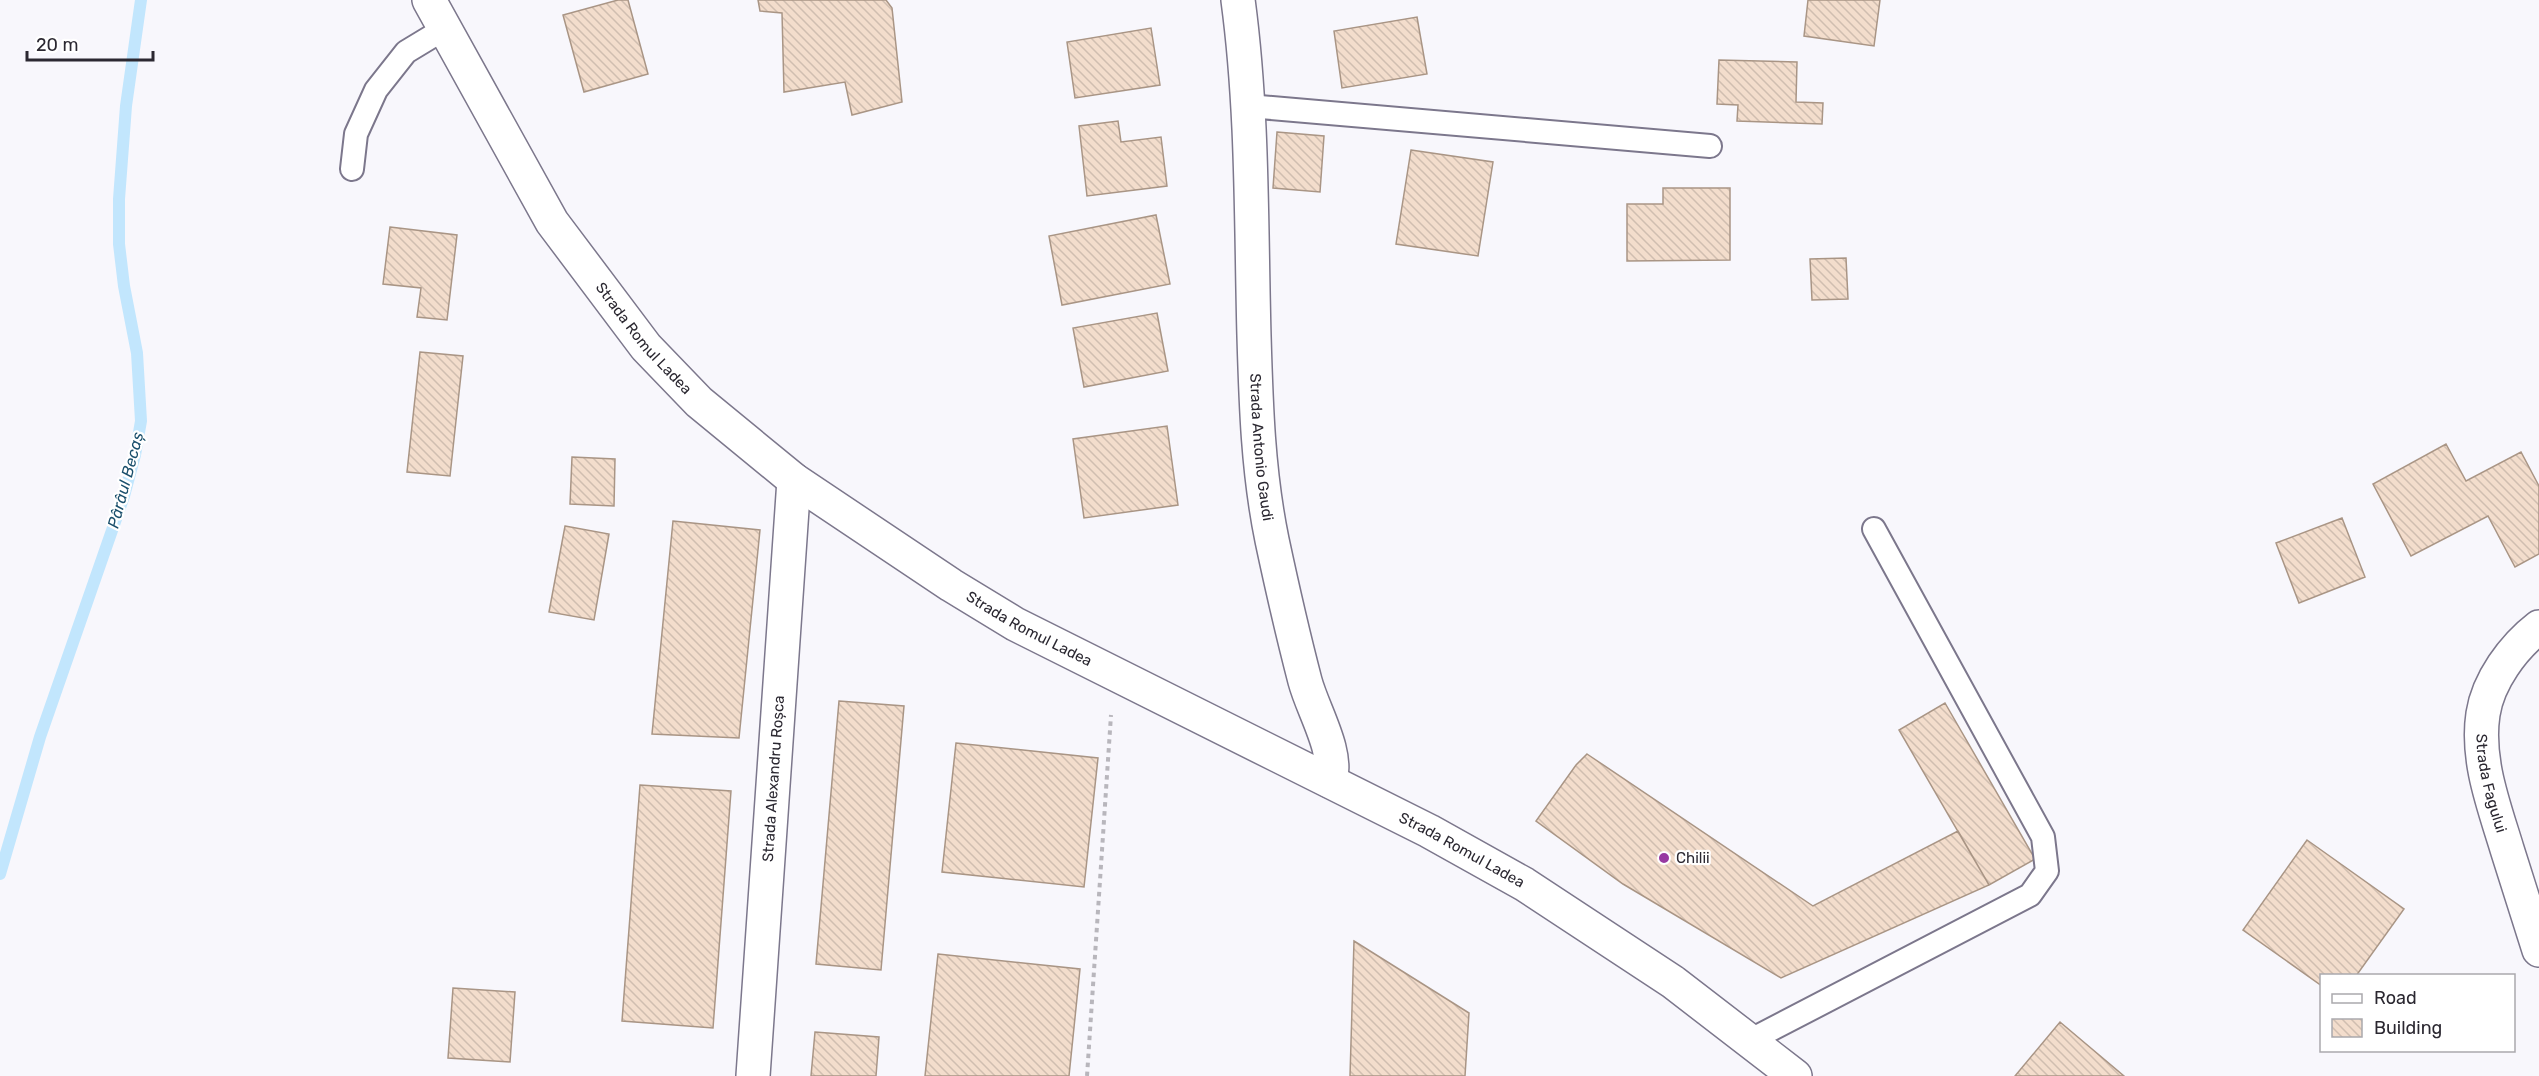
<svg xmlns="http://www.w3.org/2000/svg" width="2539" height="1076" font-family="Rubik,sans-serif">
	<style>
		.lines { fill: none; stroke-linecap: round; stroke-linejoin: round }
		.stream { stroke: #c2e6fd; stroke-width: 12 }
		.building { fill: url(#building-back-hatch); stroke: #a99585; stroke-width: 1.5 }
		.service-casing { stroke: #7c778c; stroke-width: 26 }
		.minor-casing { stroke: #7c778c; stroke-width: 36 }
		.tertiary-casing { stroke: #7c778c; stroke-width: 36 }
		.path { stroke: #b8b6bc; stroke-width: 4; stroke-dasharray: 4.5 4.5; stroke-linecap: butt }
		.service { stroke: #fff; stroke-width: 22 }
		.minor { stroke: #fff; stroke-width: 33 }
		.tertiary { stroke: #fff; stroke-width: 33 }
		.poi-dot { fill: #9739a2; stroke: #fff; stroke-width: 2 }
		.labels { text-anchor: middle; stroke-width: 4.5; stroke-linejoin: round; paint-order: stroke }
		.street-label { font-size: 15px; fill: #2b2831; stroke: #fff }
		.poi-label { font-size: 15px; fill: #2b2831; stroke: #fff; text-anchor: start }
		.water-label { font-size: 16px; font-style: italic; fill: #1a4f6c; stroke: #fff }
	</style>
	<defs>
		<pattern id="building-back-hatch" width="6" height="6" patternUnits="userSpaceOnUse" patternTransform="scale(1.5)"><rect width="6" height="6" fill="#f3ddcc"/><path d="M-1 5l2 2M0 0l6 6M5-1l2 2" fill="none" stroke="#d0beb0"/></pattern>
	</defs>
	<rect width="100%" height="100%" fill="#f8f7fc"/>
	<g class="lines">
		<path class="stream" d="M0,874L40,737L124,496L135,455L141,421L137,353L124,286L119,244V199L126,106L141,0"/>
	</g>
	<path class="building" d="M618,0H628L648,74L584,92L563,15Z
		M758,0H886L892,8L902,102L852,115L845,82L784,92L782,13L760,11Z
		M1808,0H1880L1874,46L1804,36Z
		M1417,17L1427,74L1342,88L1334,31Z
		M1151,28L1160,85L1075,98L1067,42Z
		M1719,60L1797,62L1796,102L1823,103L1822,124L1737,121L1738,105L1717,104Z
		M1118,121L1121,142L1161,137L1167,186L1087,196L1079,126Z
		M1277,132L1324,136L1320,192L1273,188Z
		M1411,150L1493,162L1478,256L1396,244Z
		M1663,188H1730V260L1627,261V204H1663Z
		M1156,215L1170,284L1062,305L1049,236Z
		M390,227L457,235L447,320L417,317L421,288L383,284Z
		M1846,258L1848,299L1812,300L1810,259Z
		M1157,313L1168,371L1084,387L1073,328Z
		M420,352L463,356L450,476L407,472Z
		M1167,426L1178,505L1084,518L1073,439Z
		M2446,444L2466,481L2521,452L2539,486V554L2515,567L2488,516L2411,556L2373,484Z
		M572,457L615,459L614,506L570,504Z
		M2342,518L2365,577L2299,603L2276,543Z
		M673,521L760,530L739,738L652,734Z
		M565,526L609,534L594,620L549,612Z
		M839,701L904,706L881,970L816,964Z
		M1945,703L2035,859L1989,885L1899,730Z
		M956,743L1098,758L1084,887L942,872Z
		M1587,754L1813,906L1958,831L1989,885L1781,978L1623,884L1536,821L1576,765Z
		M640,785L731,791L713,1028L622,1021Z
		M2307,840L2404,909L2356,976H2322V986L2243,930Z
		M1354,941L1469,1013L1465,1076H1350Z
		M938,954L1080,969L1069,1076H925Z
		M453,988L515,992L510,1062L448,1058Z
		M2060,1022L2124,1076H2015Z
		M815,1032L879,1037L876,1076H811Z"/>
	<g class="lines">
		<defs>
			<path id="service" d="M1248,106L1710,146
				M352,169L356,134L376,90L406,52L444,29
				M1749,1041L2030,895L2047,871L2043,837L1874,529"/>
			<g id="minor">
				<path id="s1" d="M429,0L552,222L646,347L699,402L794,480L951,585L1015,624L1429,831L1524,884L1673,982L1795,1076"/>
				<path id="s2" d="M1238,0C1253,111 1251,224 1254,336C1256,405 1258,472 1272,540C1282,587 1293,635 1305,681C1313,711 1339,752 1330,781"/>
				<path id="s3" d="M753,1076L794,480"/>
			</g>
			<g id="tertiary">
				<path id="s4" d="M2539,627C2513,647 2488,681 2483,714C2476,760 2494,806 2507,849C2518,883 2528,916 2539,950"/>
			</g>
		</defs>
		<use href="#service" class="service-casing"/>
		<use href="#minor" class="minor-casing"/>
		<use href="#tertiary" class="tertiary-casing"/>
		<path class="path" d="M1087,1076L1111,715"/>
		<use href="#service" class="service"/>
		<use href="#minor" class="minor"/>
		<use href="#tertiary" class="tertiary"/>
	</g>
	<circle class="poi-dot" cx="1664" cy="858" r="6"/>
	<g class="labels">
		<g class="street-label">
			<text dy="5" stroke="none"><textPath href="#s1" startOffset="402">Strada Romul Ladea</textPath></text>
			<text dy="5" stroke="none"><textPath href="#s2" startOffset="448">Strada Antonio Gaudi</textPath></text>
			<text dy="5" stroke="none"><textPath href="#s1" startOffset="888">Strada Romul Ladea</textPath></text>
			<text dy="5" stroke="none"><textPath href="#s3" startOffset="298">Strada Alexandru Roșca</textPath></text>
			<text dy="5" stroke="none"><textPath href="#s4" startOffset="176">Strada Fagului</textPath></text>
			<text dy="5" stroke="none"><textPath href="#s1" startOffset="1374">Strada Romul Ladea</textPath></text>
		</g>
		<g class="poi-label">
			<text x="1676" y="863">Chilii</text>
		</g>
		<g class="water-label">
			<text transform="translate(125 480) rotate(-75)" y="6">Pârâul Becaș</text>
		</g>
	</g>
	<rect x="2320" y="974" width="195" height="78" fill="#ffffff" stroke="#aaa9ad" stroke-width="1.5"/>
	<rect x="2332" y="994" width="30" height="9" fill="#ffffff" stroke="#aaa9ad" stroke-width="1.5"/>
	<text x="2374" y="1004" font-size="18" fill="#2b2831">Road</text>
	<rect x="2332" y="1019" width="30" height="18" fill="url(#building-back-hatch)" stroke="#aaa9ad" stroke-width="1.5"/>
	<text x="2374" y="1034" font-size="18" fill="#2b2831">Building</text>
	<path d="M27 51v9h126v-9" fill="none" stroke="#2b2831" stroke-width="3"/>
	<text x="36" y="51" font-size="18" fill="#2b2831" stroke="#ffffff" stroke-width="4.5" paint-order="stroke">20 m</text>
</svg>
